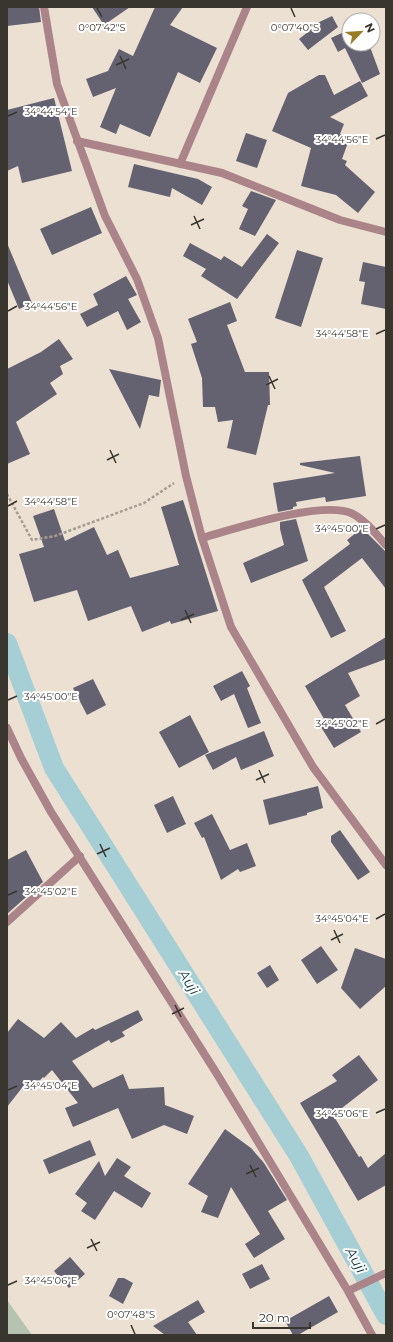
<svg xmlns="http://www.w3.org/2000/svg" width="393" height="1342" font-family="Montserrat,sans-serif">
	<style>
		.green { fill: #b6c3b1 }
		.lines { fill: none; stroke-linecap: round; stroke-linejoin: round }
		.canal { stroke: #a6cfd5; stroke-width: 20 }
		.building { fill: #646271 }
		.path { stroke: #a69d92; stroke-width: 2.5; stroke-dasharray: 3 2; stroke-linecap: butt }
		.minor { stroke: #aa8488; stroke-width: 8 }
		.tertiary { stroke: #aa8488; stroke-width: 8 }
		.ticks { fill: none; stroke: #39352f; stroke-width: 1.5 }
		.labels { text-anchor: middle; stroke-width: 4; stroke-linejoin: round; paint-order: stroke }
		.water-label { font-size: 14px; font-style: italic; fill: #0e363b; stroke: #fff }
		.ticks-label { font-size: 10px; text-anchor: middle; fill: #39352f; stroke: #fff; stroke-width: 4; stroke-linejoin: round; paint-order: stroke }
	</style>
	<rect width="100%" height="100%" fill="#ece0d2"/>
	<path class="green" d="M7,1300L32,1335H7Z"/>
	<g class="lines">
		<path class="canal" d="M7,643L54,768L299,1156L386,1315"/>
	</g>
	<path class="building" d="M7,7H39L41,22L7,26Z
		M92,7H130L104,25Z
		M155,7H183L170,25L217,48L200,83L178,72L150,137L120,124L116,134L100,127L116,88L93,97L86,79L108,71L119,49L133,56Z
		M332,16L338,27L308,50L299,39L313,28L309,27Z
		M346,31L349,39V44H369L380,74L362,83L345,48L338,52L331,38Z
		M319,75H325L334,95L360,81L368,96L330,117L344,124L340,134L350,137L342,159L347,161L345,165L375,192L358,213L336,195L301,186L311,148L272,131L288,93Z
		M54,98L72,171L22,183L18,166L7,171V110Z
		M246,133L267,140L257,168L236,161Z
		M134,164L198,179L212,187L202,205L172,188L170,197L128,187Z
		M251,191L276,200L255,236L239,229L248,209L242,206Z
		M91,207L102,233L52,255L40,229Z
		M267,234L279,243L237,299L201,276L206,269L183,256L190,243L221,260L224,256L242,267Z
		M7,243L32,303L19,309L7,280Z
		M297,250L323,258L301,327L275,318Z
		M363,262L386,267V309L361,304L365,282L359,281Z
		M126,276L137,295L128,299L141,322L127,330L118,311L87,327L80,314L98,305L93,294Z
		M230,302L237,321L227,325L245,372H269L270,405H268L256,455L227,448L233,420L218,422L215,407H203L202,378L191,344L197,342L188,319Z
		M59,339L73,359L60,366L63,374L50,383L57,394L16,422L30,454L7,464V369L41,352Z
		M109,369L161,380L159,397L149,395L140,429Z
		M360,456L366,496L326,502L325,497L296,502L297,506L293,507V509L278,512L273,483L335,473L300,465V463Z
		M183,500L218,611L171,624L170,621L142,632L131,606L88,621L77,590L34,602L19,554L44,547L33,516L54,509L65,541L94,527L107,555L118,550L130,578L179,565L161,507Z
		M296,519L308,561L251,583L243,563L284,545L280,529V522Z
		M362,528L386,552V589L362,558L324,587L346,631L331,638L302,580L350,544L347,540Z
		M386,637V659L348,673L360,696L345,705L361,732L334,748L321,727L327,724L305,686Z
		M242,671L250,686L247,688L261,723L248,728L234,694L221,701L213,686Z
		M93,679L106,705L87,715L73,688Z
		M190,715L209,752L179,768L159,732Z
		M264,731L274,756L241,770L236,757L213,770L205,755Z
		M318,786L323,808L307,813V815L269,825L263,800Z
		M173,796L186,824L167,833L154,805Z
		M212,814L230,850L247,843L256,866L240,872L238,869L221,880L204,837L202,838L194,823Z
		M340,830L370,872L358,880L331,842V836Z
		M26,850L43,882L7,914V860Z
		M321,946L338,970L317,984L301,960Z
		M355,948L386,959V986L360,1009L341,988Z
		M270,965L279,980L267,988L257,973Z
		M138,1010L143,1020L122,1032L125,1036L111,1043L109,1040L72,1061L93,1088L123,1074L129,1089L164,1087L165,1105L194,1116L187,1134L164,1125L132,1139L118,1108L73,1127L65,1108L78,1103L52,1070L44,1078L43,1077L31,1090L25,1084L7,1107V1033L18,1019L44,1038L61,1022L76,1038L93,1028L95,1030Z
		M359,1055L378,1080L333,1115L359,1157L361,1156L368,1168L386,1153V1185L358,1201L300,1103L337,1081L332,1075Z
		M225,1129L251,1148L264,1163L287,1200L268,1211L285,1239L254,1258L245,1244L260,1234L231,1187L218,1218L201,1212L208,1196L188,1184Z
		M90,1140L96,1155L49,1174L43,1160Z
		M117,1158L131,1167L124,1176L151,1193L142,1208L114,1191L95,1220L81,1211L87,1203L75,1194L99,1161L105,1176Z
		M70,1257L85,1274L69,1288L54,1271Z
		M262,1264L270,1279L250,1289L242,1274Z
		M118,1278H124L133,1283L123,1304L109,1296Z
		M329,1296L338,1312L298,1335H293L285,1321Z
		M198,1300L205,1312L188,1322L197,1335H165L153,1326Z"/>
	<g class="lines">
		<path class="path" d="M7,494L32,540L55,536L144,503L174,483"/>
		<path class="minor" d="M77,141L222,173L340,220L386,232
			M180,164L247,7
			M202,538C233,529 325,499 353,514C366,521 376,534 386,545
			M7,728L21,758L51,812L217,1074L348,1291L372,1335
			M7,922L80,856
			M348,1291L386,1273"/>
		<path class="tertiary" d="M44,7L57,84L105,216L137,279L158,338L186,476L202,538L231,627L313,767L386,865"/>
	</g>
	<path class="ticks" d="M97,8L102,17M291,8L295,17M120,56L126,69M116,65L129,59M8,116L17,112M376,139L385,135M194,216L200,229M191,225L204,219M8,311L17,306M376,334L385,330M269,376L275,389M266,385L278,379M110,450L116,463M107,460L119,454M8,506L17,501M376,529L385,525M185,610L191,623M181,620L194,614M8,700L17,696M376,724L385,719M259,770L265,783M256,780L269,774M100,844L106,857M97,854L110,848M8,895L17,891M376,919L385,914M334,930L340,943M331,940L343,934M175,1005L181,1017M172,1014L184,1008M8,1090L17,1086M376,1113L385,1109M250,1165L256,1177M246,1174L259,1168M91,1239L97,1251M87,1248L100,1242M8,1285L17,1281M131,1325L135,1334"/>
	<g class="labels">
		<g class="water-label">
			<text transform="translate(189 982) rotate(58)" y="5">Auji</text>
			<text transform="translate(356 1260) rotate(61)" y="5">Auji</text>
		</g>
	</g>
	<g class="ticks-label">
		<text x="102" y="31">0°07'42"S</text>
		<text x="295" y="31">0°07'40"S</text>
		<text x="51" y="115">34°44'54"E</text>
		<text x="342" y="143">34°44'56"E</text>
		<text x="51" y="310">34°44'56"E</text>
		<text x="342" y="337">34°44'58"E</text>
		<text x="51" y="505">34°44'58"E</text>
		<text x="342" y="532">34°45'00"E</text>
		<text x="51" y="700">34°45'00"E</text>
		<text x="342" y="727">34°45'02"E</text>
		<text x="51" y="895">34°45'02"E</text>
		<text x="342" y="922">34°45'04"E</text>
		<text x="51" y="1089">34°45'04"E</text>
		<text x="342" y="1117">34°45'06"E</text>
		<text x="51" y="1284">34°45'06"E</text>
		<text x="131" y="1318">0°07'48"S</text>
	</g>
	<rect width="393" height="1342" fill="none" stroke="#39352f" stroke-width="16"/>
	<g transform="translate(361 32) rotate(65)"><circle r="19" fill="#ffffff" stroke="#b0aeac"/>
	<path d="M0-3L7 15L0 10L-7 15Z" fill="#9a7c25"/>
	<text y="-6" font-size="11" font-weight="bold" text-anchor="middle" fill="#39352f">N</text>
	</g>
	<path d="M253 1322v6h57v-6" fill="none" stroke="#39352f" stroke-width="2"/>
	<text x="259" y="1322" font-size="12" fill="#39352f" stroke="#ffffff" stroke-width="3" paint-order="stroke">20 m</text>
</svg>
